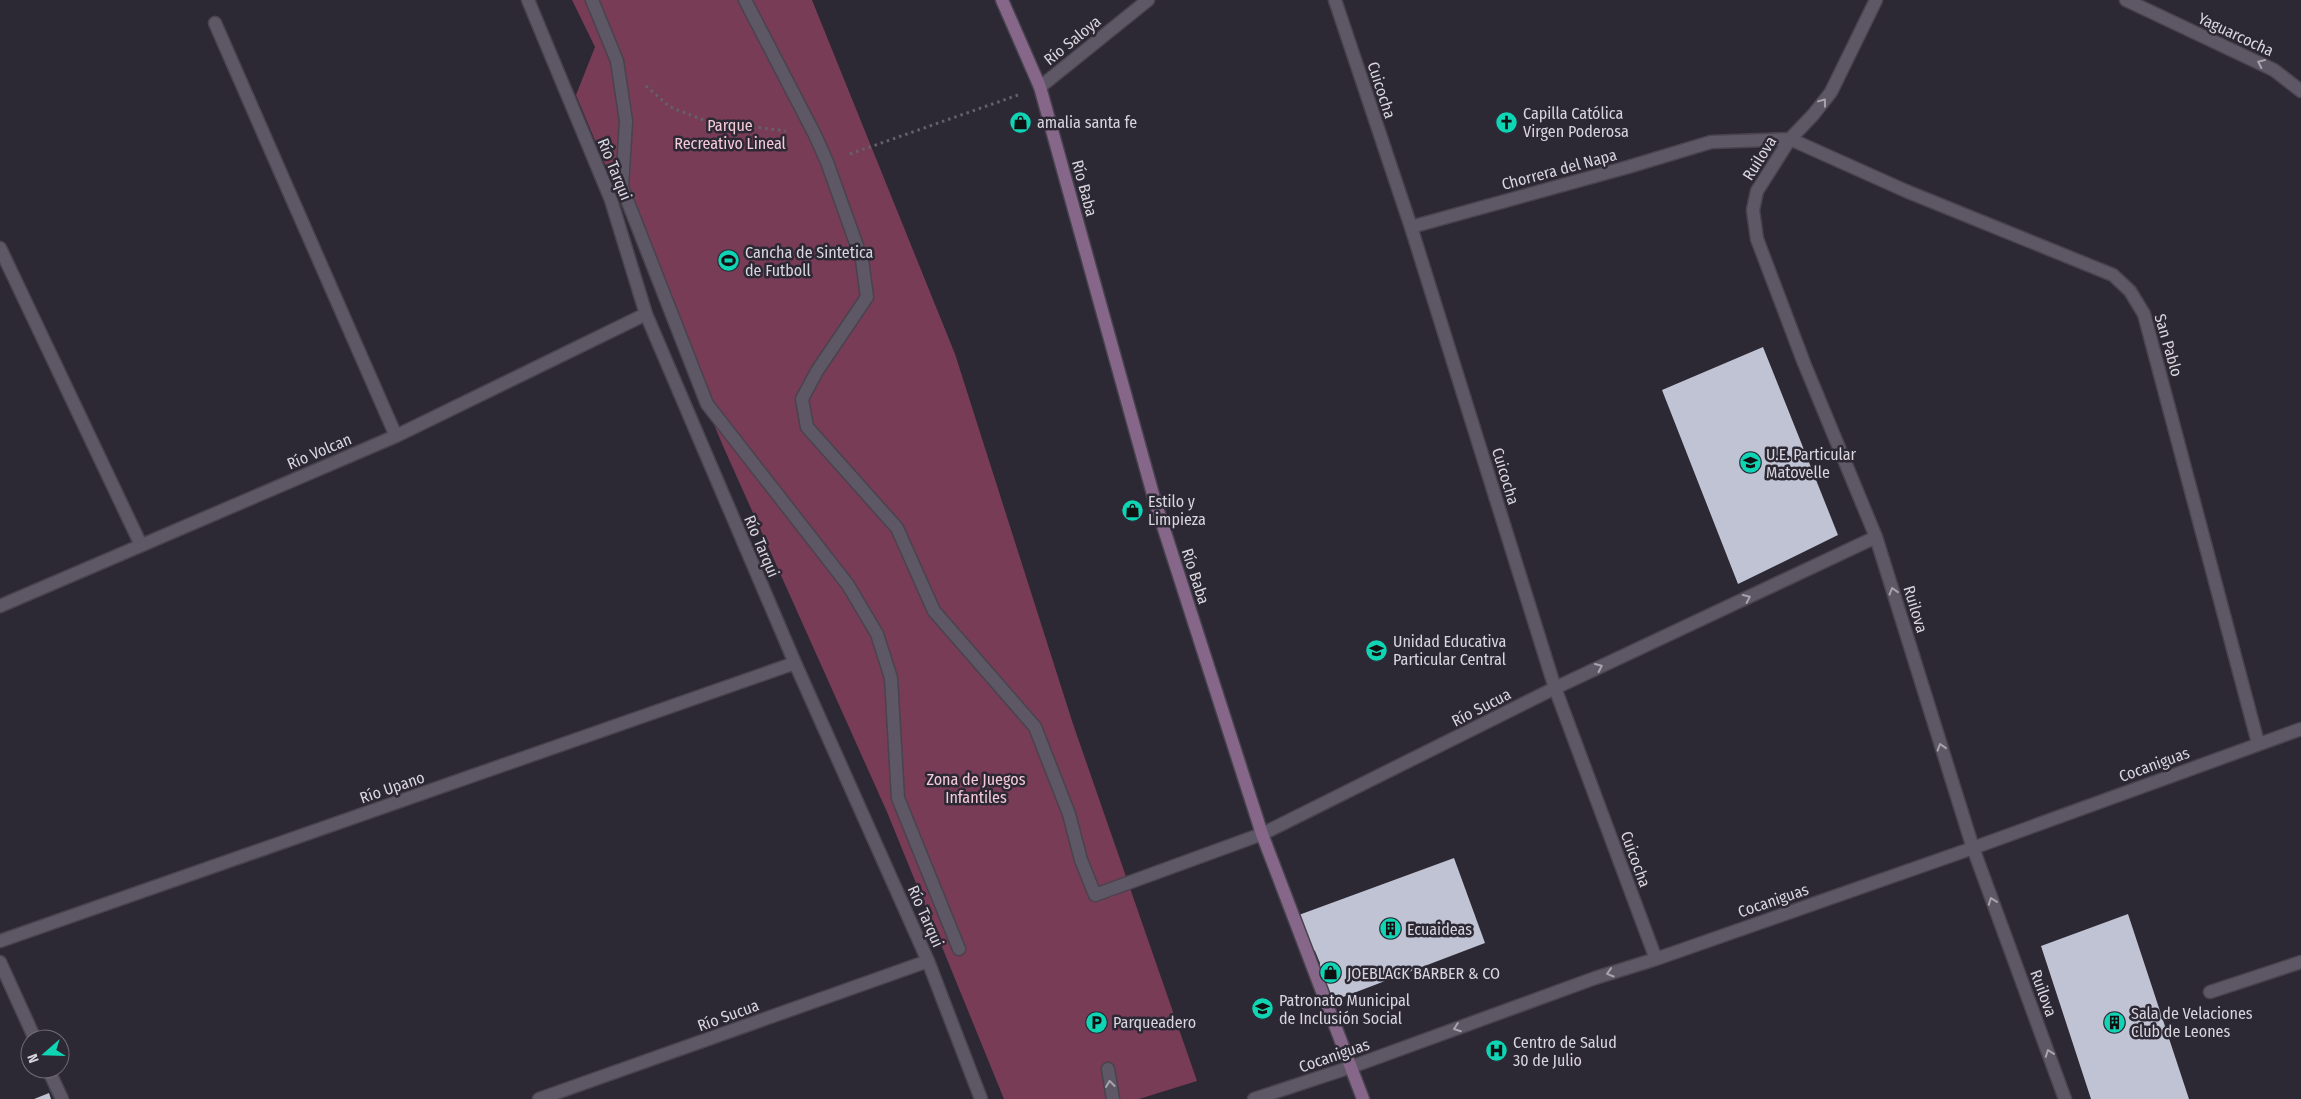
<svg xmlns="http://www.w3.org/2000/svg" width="2301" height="1099" font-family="'Fira Sans Condensed',sans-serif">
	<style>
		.green { fill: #793c56 }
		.building { fill: #c0c3d3 }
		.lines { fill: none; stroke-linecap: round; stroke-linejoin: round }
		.lane-casing { stroke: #48434d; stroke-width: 15 }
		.street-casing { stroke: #48434d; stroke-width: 15 }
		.secondary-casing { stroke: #48434d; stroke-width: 15 }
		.path { stroke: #64616b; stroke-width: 3; stroke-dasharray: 2.5 4; stroke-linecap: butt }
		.lane { stroke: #5e5866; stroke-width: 12 }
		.street { stroke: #5e5866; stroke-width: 12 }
		.secondary { stroke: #86678a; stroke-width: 12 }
		.oneway { stroke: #a7a3ad }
		.labels { text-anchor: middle; stroke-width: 5; stroke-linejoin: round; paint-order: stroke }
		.street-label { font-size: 16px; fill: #d8d5dd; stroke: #2c2834 }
		.poi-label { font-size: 16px; fill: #d8d5dd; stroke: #2c2834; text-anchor: start }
		.park-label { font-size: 16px; fill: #f5cad9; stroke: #2c2834 }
	</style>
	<rect width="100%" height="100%" fill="#2c2834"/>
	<path class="green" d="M572,0H812L955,354L1073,724L1197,1081L1139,1099H1004L887,812L723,446L576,95L595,47Z"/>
	<path class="building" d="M1763,347L1838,535L1738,584L1662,390Z
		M1454,858L1485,943L1330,1002L1318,973L1320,963L1315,951L1307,944L1296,916Z
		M2128,914L2189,1099H2091L2041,946Z
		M49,1093L51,1099H34Z"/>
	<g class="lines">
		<defs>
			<path id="lane" d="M2210,992L2301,962"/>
			<path id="street" d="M528,0L611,200L646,314L795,663L928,961L981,1099
				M592,0L617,61L626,121L622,187L707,404L848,585L877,634L891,678L898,798L959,949
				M745,0L815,135L827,162L862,260L867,297L817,371L802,399L807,427L897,528L934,611L1035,727L1069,814L1081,860L1095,895L1262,834L1555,688L1876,537
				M1335,0L1411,227L1555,688L1656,959
				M1876,0L1831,92L1813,115L1790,139L1757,191L1753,210L1757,239L1804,363L1876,537L1973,848L2065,1099
				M2126,0L2274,70L2301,91
				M215,23L396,436
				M1040,87L1148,0
				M1411,227L1628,167L1711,142L1790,139L1906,191L2113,275L2130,291L2144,314L2258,743
				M0,248L141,545
				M0,606L396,436L646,314
				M0,941L795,663
				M0,962L35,1039
				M48,1069L62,1099
				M1108,1069L1113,1099
				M539,1099L928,961
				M1254,1099L1351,1067L1595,978L1656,959L1973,848L2301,729"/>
			<path id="secondary" d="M1002,0L1040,87L1154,498L1262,834L1363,1099"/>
		</defs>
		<use href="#lane" class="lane-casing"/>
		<use href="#street" class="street-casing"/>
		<use href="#secondary" class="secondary-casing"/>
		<path class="path" d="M646,86L670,107L706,121L786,131
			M850,154L1018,95"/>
		<use href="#lane" class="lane"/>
		<use href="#street" class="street"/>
		<use href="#secondary" class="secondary"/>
	</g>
	<defs><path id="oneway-chevron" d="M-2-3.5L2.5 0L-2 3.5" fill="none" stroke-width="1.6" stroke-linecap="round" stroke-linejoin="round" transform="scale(1.25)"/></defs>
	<g class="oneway">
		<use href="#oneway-chevron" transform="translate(2261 63) rotate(-155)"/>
		<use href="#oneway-chevron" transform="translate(1823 102) rotate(-53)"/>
		<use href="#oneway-chevron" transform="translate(1893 591) rotate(-107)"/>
		<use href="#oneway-chevron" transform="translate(1747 598) rotate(-25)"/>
		<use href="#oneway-chevron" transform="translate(1599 667) rotate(-25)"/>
		<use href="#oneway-chevron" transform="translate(1941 747) rotate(-107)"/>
		<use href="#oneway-chevron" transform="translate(1992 901) rotate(-110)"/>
		<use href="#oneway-chevron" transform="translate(1610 973) rotate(163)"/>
		<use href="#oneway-chevron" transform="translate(1457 1028) rotate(160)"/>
		<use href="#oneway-chevron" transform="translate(2049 1053) rotate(-110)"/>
		<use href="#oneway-chevron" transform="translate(1110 1084) rotate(-96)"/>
	</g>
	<defs>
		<symbol id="shop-disc" viewBox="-11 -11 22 22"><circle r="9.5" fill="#0fd5b4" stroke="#2c2834"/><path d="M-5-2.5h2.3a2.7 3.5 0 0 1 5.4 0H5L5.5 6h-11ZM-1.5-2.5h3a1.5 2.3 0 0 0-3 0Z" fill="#111"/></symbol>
		<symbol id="church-disc" viewBox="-11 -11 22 22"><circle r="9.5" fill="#0fd5b4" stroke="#2c2834"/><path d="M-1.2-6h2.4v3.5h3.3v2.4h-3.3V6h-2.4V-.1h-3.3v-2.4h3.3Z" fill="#111"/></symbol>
		<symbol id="stadium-disc" viewBox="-11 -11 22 22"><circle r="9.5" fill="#0fd5b4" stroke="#2c2834"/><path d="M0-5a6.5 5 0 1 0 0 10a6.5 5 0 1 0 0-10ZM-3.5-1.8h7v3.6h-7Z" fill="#111"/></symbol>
		<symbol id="university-disc" viewBox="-11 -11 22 22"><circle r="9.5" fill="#0fd5b4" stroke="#2c2834"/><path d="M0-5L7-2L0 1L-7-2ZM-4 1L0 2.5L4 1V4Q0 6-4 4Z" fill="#111"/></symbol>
		<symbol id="school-disc" viewBox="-11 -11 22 22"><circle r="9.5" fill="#0fd5b4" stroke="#2c2834"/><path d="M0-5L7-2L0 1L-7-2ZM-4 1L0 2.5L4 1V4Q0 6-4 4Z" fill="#111"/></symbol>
		<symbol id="building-disc" viewBox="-11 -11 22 22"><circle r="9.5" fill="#0fd5b4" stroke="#2c2834"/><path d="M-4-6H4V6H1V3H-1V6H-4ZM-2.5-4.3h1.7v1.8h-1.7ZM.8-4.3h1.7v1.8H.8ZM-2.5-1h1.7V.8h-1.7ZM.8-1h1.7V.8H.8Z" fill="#111"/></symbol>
		<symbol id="parking-disc" viewBox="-11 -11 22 22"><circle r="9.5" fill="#0fd5b4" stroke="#2c2834"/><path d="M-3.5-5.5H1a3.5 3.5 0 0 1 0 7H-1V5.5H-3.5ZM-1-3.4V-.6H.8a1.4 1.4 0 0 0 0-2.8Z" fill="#111"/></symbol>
		<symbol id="hospital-disc" viewBox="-11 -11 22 22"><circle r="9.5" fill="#0fd5b4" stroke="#2c2834"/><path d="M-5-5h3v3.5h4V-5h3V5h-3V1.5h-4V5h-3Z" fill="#111"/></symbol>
	</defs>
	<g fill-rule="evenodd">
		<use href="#shop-disc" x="1008" y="110" width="25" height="25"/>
		<use href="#church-disc" x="1494" y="110" width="25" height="25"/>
		<use href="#stadium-disc" x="716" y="248" width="25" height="25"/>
		<use href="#university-disc" x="1738" y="450" width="25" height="25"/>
		<use href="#shop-disc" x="1120" y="498" width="25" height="25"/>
		<use href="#school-disc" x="1364" y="638" width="25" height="25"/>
		<use href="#building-disc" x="1378" y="916" width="25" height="25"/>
		<use href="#shop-disc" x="1318" y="960" width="25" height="25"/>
		<use href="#school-disc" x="1250" y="996" width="25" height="25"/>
		<use href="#parking-disc" x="1084" y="1010" width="25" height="25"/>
		<use href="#building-disc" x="2102" y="1010" width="25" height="25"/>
		<use href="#hospital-disc" x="1484" y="1038" width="25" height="25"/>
	</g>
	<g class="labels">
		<g class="street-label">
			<text transform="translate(2236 34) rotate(25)" y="6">Yaguarcocha</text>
			<text transform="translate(1072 40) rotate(-39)" y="6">Río Saloya</text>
			<text transform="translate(1382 90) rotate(72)" y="6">Cuicocha</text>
			<text transform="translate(1759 158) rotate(-58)" y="6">Ruilova</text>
			<text transform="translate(615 169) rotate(68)" y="6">Río Tarqui</text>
			<text transform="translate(1559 169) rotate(-15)" y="6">Chorrera del Napa</text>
			<text transform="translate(1085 188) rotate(75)" y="6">Río Baba</text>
			<text transform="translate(2169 345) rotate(74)" y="6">San Pablo</text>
			<text transform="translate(319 451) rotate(-23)" y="6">Río Volcan</text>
			<text transform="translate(1506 476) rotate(73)" y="6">Cuicocha</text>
			<text transform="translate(762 546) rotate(67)" y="6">Río Tarqui</text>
			<text transform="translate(1196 576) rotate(72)" y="6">Río Baba</text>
			<text transform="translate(1916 609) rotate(73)" y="6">Ruilova</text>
			<text transform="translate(1481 707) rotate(-27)" y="6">Río Sucua</text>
			<text transform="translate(2154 764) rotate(-20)" y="6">Cocaniguas</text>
			<text transform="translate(392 787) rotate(-19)" y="6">Río Upano</text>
			<text transform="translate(1636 859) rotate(70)" y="6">Cuicocha</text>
			<text transform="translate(1773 900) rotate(-19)" y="6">Cocaniguas</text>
			<text transform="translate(926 916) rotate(66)" y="6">Río Tarqui</text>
			<text transform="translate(2044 993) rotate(70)" y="6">Ruilova</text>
			<text transform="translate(728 1015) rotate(-20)" y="6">Río Sucua</text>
			<text transform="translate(1334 1055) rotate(-19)" y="6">Cocaniguas</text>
		</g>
		<g class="poi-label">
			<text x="1523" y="119">Capilla Católica<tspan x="1523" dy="18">Virgen Poderosa</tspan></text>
			<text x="1037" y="128">amalia santa fe</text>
			<text x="745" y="258">Cancha de Sintetica<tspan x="745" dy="18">de Futboll</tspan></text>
			<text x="1766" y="460">U.E. Particular<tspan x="1766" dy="18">Matovelle</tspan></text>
			<text x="1148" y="507">Estilo y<tspan x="1148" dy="18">Limpieza</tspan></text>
			<text x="1393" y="647">Unidad Educativa<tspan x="1393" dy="18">Particular Central</tspan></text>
			<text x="1407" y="935">Ecuaideas</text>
			<text x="1347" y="979">JOEBLACK BARBER &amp; CO</text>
			<text x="1279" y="1006">Patronato Municipal<tspan x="1279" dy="18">de Inclusión Social</tspan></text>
			<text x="2131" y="1019">Sala de Velaciones<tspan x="2131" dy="18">Club de Leones</tspan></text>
			<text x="1113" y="1028">Parqueadero</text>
			<text x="1513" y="1048">Centro de Salud<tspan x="1513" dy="18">30 de Julio</tspan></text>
		</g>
		<g class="park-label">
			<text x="730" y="131">Parque<tspan x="730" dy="18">Recreativo Lineal</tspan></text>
			<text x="976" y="785">Zona de Juegos<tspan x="976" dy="18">Infantiles</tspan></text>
		</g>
	</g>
	<g transform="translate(45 1054) rotate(250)"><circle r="24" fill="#2c2834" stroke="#716d78"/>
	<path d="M0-4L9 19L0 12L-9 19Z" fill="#0fd5b4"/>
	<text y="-8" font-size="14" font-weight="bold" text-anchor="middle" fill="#d8d5dd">N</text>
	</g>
</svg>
